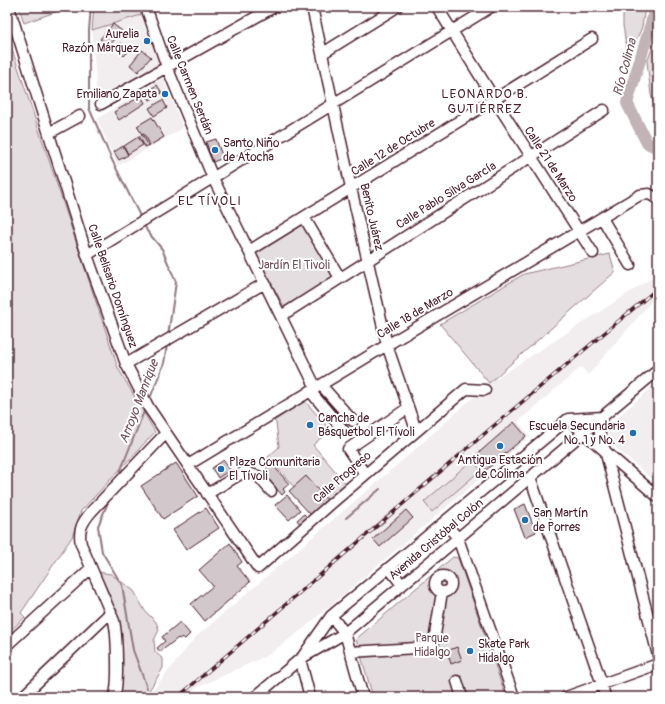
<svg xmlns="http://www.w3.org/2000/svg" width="665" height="704" font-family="Pangolin,sans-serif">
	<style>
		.built { fill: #f2eeef }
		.green { fill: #e5dee0; stroke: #987e86 }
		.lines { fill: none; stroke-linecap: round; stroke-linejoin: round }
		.stream { stroke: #91787e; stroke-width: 2 }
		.river { stroke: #c1b3b6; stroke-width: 12 }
		.building { fill: #d2c7cb; stroke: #4a1f2b }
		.minor-casing { stroke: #4a1f2b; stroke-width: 13 }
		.minor { stroke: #fff; stroke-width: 10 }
		.rail-casing { stroke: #4a1f2b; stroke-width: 3.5 }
		.rail { stroke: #fff; stroke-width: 2; stroke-dasharray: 6; stroke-linecap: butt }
		.poi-dot { fill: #1f6fb2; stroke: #fff; stroke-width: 1.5 }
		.labels { text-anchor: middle; stroke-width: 4; stroke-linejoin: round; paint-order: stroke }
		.poi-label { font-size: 12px; fill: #4a1f2b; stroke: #fff; text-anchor: start }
		.street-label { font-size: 12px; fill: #4a1f2b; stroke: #fff }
		.park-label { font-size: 12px; fill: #714f58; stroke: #fff }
		.water-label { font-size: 13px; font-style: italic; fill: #74535c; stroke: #fff }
		.neighbourhood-label { font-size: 13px; letter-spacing: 1px; fill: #4a1f2b; stroke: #fff }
	</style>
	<rect width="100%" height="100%" fill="#fff"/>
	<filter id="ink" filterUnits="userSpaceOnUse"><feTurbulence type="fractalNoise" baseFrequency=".025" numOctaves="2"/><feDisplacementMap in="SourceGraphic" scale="8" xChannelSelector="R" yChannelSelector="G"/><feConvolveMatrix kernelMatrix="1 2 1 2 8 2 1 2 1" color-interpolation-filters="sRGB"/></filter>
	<g filter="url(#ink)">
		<path class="built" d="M141,15L159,65L97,99L92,30Z
			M163,78L183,128L118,166L97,119Z
			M658,274V294L588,375L581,367L518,422L530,436L303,629L268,655L196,688L185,697H144L157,685L196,637L411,453L489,383Z
			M658,382V484L608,441L609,425Z"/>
		<path class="green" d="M19,7H70L24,23Z
			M94,7H139L141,15L92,30Z
			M623,7H645L642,27L628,59L623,25Z
			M658,33V119L651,95L647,62Z
			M7,34L118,368L155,432L81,511L72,537L21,613L25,617L7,634Z
			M303,225L334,276L284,307L256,254Z
			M610,254L615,272L489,383L440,324L524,274Z
			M305,401L330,430L313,445L347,485L328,501L294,487L268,457L279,447L276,423L274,421Z
			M472,460L481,470L432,512L424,502Z
			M453,557L458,558L506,697H373L356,639Z
			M99,572L111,574L134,591L145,611L156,622L159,630L154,640L155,652L163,659V668L147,694L144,697H118V620L110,596Z"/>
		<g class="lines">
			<path class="stream" d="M91,7L89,30V108L112,160L141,218
				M144,224L147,231L162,249L176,282L168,336
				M149,401L164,363L167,345
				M118,477L145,409
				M109,500L98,526L102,552L122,585L133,650L147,688
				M346,518L380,489"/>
			<path class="river" d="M656,7L627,103L647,143L658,148"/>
		</g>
		<path class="building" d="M113,24L122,31L109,46L100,39Z
			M121,43L130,50L124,56L114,47L115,45L117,47Z
			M142,50L151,57L138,72L130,65Z
			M157,85L162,93L150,100L145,92Z
			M141,96L145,103L119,120L114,112Z
			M163,100L167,108L154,116L149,108Z
			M152,117L164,137L149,146L137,126Z
			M144,134L150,144L145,147L139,136Z
			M138,137L143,145L128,154L124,146Z
			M216,139L223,158L213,162L206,142Z
			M123,146L128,155L119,160L114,152Z
			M514,422L526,436L486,470L474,457Z
			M224,460L230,470L218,478L212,468Z
			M176,463L198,496L163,519L141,486Z
			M272,464L289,484L283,489L285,492L282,495L262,472Z
			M306,476L328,501L312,516L289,491Z
			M287,495L300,510L289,520L275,505Z
			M525,504L536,532L525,537L514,509Z
			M206,508L219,528L186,550L173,530Z
			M406,510L413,518L380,547L373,539Z
			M304,514L307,517L300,524L297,520Z
			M230,543L242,562L237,566L250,582L205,621L191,604L213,586L199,570Z
			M180,622L190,634L185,639L182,637L179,639L178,638L160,652L157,648L165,641L162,637Z
			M457,647L462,660L451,664L447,651Z"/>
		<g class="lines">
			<defs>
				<path id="minor" d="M9,7L87,255L126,364L149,408L258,568L333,502L466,389L485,390
					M146,7L167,67L213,178L316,388
					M312,7L351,188L387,345L416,430
					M437,7L495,100L593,253
					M323,53L397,7
					M101,104L274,7
					M49,133L80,116
					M304,217L340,278
					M602,218L630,265
					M249,251L592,39
					M87,255L491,7
					M281,316L604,110
					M126,364L265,283
					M321,385L353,421
					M310,391L343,430
					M603,417C598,430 599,438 605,450L658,655
					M568,419L658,497
					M188,465L387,345L640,195L649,194L658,199
					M365,474L348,449L408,408
					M530,477L602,684L605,697
					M207,494L244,472L258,476L271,491
					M444,522L458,538L461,547L514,697
					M389,568L402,585
					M435 584a8 8 0 1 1 16 0a8 8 0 1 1-16 0Z
					M331,616L345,633L363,697
					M7,645L91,568
					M350,652L433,647L442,592
					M303,656L331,616L568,419L603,417
					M300,659L310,697
					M457,681L462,697
					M22,697L111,612
					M114,697C119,686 117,634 114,621L81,544C78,530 82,523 91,512L166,433
					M255,697L300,659L345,633L658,370
					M566,697L658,664"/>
			</defs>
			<use href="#minor" class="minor-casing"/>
			<use href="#minor" class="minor"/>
			<defs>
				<path id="rail" d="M178,697L490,429L658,288"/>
			</defs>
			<use href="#rail" class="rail-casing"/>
			<use href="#rail" class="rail"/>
		</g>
	</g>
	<g class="poi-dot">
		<circle cx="147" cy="41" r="4"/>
		<circle cx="165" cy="94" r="4"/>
		<circle cx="215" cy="150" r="4"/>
		<circle cx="310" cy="425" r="4"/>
		<circle cx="633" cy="433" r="4"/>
		<circle cx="500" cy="446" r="4"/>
		<circle cx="221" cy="469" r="4"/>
		<circle cx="525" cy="520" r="4"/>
		<circle cx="470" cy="651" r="4"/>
	</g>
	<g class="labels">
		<g class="poi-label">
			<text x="139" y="38" text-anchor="end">Aurelia<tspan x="139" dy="14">Razón Márquez</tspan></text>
			<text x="157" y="98" text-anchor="end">Emiliano Zapata</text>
			<text x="223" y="147">Santo Niño<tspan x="223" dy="14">de Atocha</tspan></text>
			<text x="318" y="422">Cancha de<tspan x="318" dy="14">Básquetbol El Tívoli</tspan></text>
			<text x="625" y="430" text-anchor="end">Escuela Secundaria<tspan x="625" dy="14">No. 1 y No. 4</tspan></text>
			<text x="500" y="464" text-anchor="middle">Antigua Estación<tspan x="500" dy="14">de Colima</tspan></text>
			<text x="229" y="466">Plaza Comunitaria<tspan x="229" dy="14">El Tívoli</tspan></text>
			<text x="533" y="517">San Martín<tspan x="533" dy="14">de Porres</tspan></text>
			<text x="478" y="648">Skate Park<tspan x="478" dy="14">Hidalgo</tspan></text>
		</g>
		<g class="street-label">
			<text transform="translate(190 85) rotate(68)" y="4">Calle Carmen Serdán</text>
			<text transform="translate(393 147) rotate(-32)" y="4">Calle 12 de Octubre</text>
			<text transform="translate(551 164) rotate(57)" y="4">Calle 21 de Marzo</text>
			<text transform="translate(446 195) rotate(-32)" y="4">Calle Pablo Silva García</text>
			<text transform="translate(372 217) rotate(77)" y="4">Benito Juárez</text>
			<text transform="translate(113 286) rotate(71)" y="4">Calle Belisario Domínguez</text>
			<text transform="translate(415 313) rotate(-31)" y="4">Calle 18 de Marzo</text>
			<text transform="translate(342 477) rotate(-41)" y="4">Calle Progreso</text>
			<text transform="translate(436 539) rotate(-40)" y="4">Avenida Cristóbal Colón</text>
		</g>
		<g class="park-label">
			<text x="294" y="269">Jardín El Tivoli</text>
			<text x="432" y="642">Parque<tspan x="432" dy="14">Hidalgo</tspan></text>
		</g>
		<g class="water-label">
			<text transform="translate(624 67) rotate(-75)" y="5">Río Colima</text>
			<text transform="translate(138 401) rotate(-69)" y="5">Arroyo Manrique</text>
		</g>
		<g class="neighbourhood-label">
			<text x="485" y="98">LEONARDO B.<tspan x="485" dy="15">GUTIÉRREZ</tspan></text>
			<text x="210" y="205">EL TÍVOLI</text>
		</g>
	</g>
	<rect width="665" height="704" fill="none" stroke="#fff" stroke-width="24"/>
	<rect x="12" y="12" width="641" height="680" fill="none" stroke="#4a1f2b" stroke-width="1.5" filter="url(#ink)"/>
</svg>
